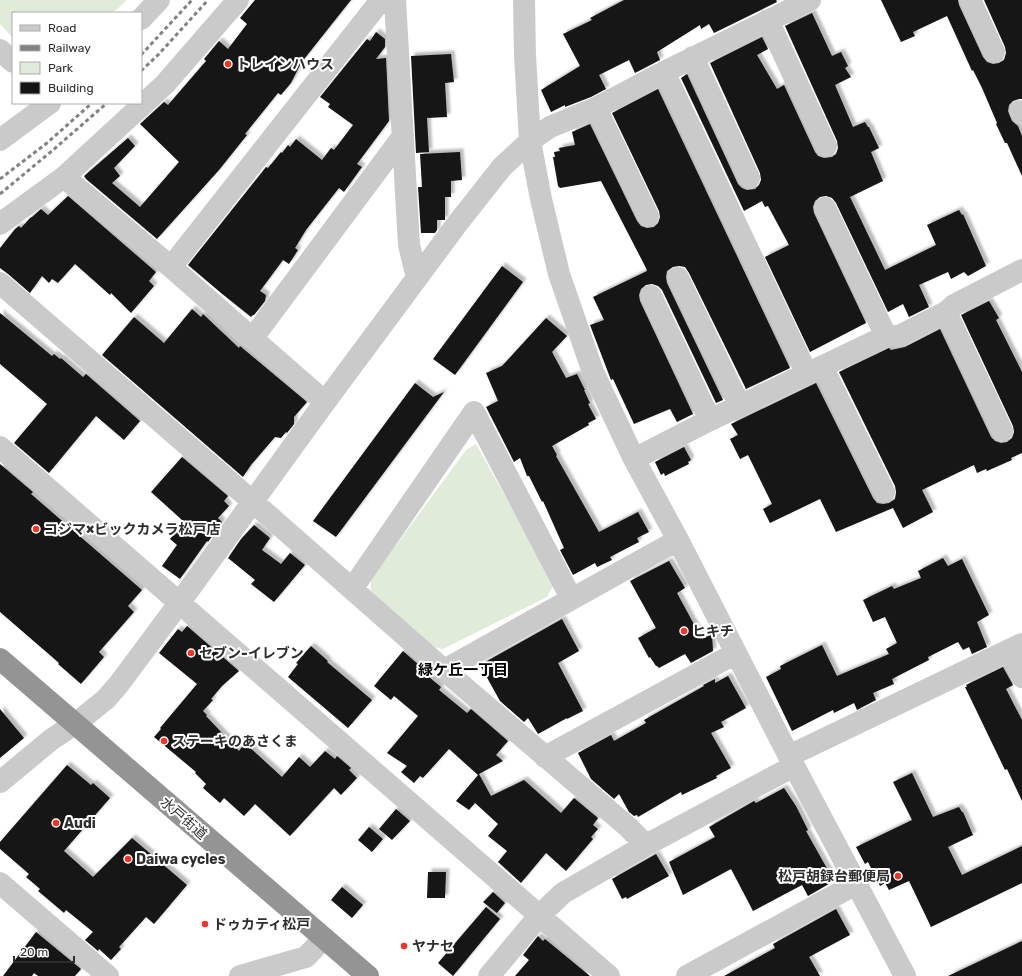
<svg xmlns="http://www.w3.org/2000/svg" width="1022" height="976" font-family="Rubik,'Noto Sans JP',sans-serif">
	<style>
		.green { fill: #e0ecd9 }
		.building { fill: #141414; filter: url(#shadow) }
		.lines { fill: none; stroke-linecap: round; stroke-linejoin: round }
		.minor { stroke: #cacaca; stroke-width: 22 }
		.highway { stroke: #949494; stroke-width: 22 }
		.rail { stroke: #828282; stroke-width: 3; stroke-dasharray: 4 3; stroke-linecap: butt }
		.poi-dot { fill: #f23522; stroke: #fff; stroke-width: 1.5 }
		.labels { text-anchor: middle; stroke-width: 4; stroke-linejoin: round; paint-order: stroke }
		.poi-label { font-size: 14px; font-weight: bold; fill: #2d2d2d; stroke: #fff; text-anchor: start }
		.street-label { font-size: 14px; fill: #2d2d2d; stroke: #fff }
		.neighbourhood-label { font-size: 15px; font-weight: bold; fill: #000; stroke: #fff }
	</style>
	<defs>
		<filter id="shadow"><feDropShadow dx="3.5" dy="-3.5" stdDeviation="1" flood-color="#0004"/></filter>
	</defs>
	<rect width="100%" height="100%" fill="#fff"/>
	<path class="green" d="M0,0H127L113,13H13V38L0,24Z
		M476,444L554,584L547,597L443,649L431,646L371,591V579L466,450Z"/>
	<path class="building" d="M255,0H351L301,63L291,83L281,95L278,93L245,134L247,135L219,170L157,239L86,179L84,176L128,138L135,146L114,168L120,176L112,183L140,207L179,162L140,124L164,102L168,105L206,61L204,59L219,41L228,49L247,24L240,18Z
		M624,0H776L777,2L714,33L709,24L701,29L700,25L657,52L660,60L635,73L629,60L599,75L606,89L591,97L565,107V105L551,112L541,90L580,66L563,34L592,20L590,18Z
		M881,0H958L959,5L983,57L987,62L993,64L999,63L1004,60L1006,53L1005,47L984,0H1022V99H1019L1013,101L1009,105L1008,111L1012,121L1018,126L1022,136V176L1007,143H1005L996,124L997,123L982,88L973,70L972,71L947,16L913,32L915,36L901,42Z
		M812,13L832,56L841,52L848,66L845,68L851,77L835,85L853,127L865,122L868,127H869L879,148L871,152L883,181L850,197L885,270L936,245L927,225L959,210L962,215L963,214L986,266L968,276L964,272L951,279L948,272L919,285L929,307L909,317L903,304L888,312L836,203L832,198L826,196L820,197L815,201L813,207L814,213L866,323L810,352L765,257L789,245L768,206L765,207L762,201L744,211L681,78L687,74L738,184L742,188L747,190L755,189L759,185L761,180L760,173L710,63L762,37L768,49L757,55L777,89L784,85L815,152L818,156L824,158L832,157L836,154L838,148L837,141L785,26Z
		M376,32L385,39V47L376,59L386,58L389,121L357,164L362,167L344,192L339,188L306,230L295,248L298,250L289,264L283,260L260,291L266,295L265,301L254,315H253L251,317L221,293L188,265L266,167L268,168L281,152L282,153L288,145L290,147L296,139L322,160L331,148L334,150L353,125L328,107L330,104L320,97L367,39L370,41Z
		M451,54L454,82L445,83L447,117L427,118L429,152L416,153L411,56Z
		M658,89L790,368L746,389L689,273L685,267L679,266L673,267L667,271L666,277L667,283L723,400L716,403L662,290L658,286L652,284L646,285L641,289L639,295L640,301L693,414L677,422L670,409L634,424L613,379L611,380L590,325L604,320L593,297L647,271L646,268L601,181L560,188L558,186L553,157H555L554,152L560,151L559,148L575,145L572,132L590,124L637,221L641,226L647,228L654,227L658,223L660,217L659,211L612,113Z
		M460,152L462,180L451,181V197H445V220H437V230L435,233H421L418,187H422L420,154Z
		M68,196L156,272L149,281L154,286L131,313L111,293L110,295L75,264L58,283L52,279L49,283L42,276L30,293L8,274L0,268V248L15,229L19,226L21,228L30,218L32,217L41,209L48,215Z
		M502,266L523,282L455,375L433,359Z
		M989,301L999,318L996,320L1022,372V453L1011,458L1012,460L987,471L986,469L977,473L974,465L922,490L933,512L903,528L893,508L836,532L820,499L770,523L763,509L772,504L748,455L740,459L730,439L738,435L731,424L816,383L873,498L877,503L883,504L889,503L895,499L896,492L895,486L839,372L889,348L891,350L905,347L940,329L991,437L995,441L1001,443L1007,442L1012,438L1014,432L1013,426L961,315Z
		M192,309L201,317L203,314L239,348L240,346L307,402L294,417V424L287,433L286,432L281,438L275,437L251,465L243,477L102,355L134,317L164,343Z
		M0,313L52,356L54,354L60,359L61,358L83,377L86,374L140,421L124,440L96,416L49,473L14,443L47,404L0,364Z
		M546,318L567,336L552,352L566,378L577,374L585,390H584L590,403L588,404L596,419L588,423L589,425L552,446L557,455L556,456L599,532L638,512L649,532L637,538L639,542L610,557L612,560L597,567L595,563L573,575L560,550L564,548L543,501L542,502L529,476H527L520,458L514,462L486,407L498,401L486,373L502,366Z
		M415,383L433,397L444,392L336,537L313,521Z
		M684,447L691,460L688,462L689,464L665,476L664,473L661,475L655,462Z
		M182,457L228,496L224,501L229,506L218,518L222,522L208,542L207,541L180,579L162,566L177,545L170,539L175,533L173,531L182,520L151,492Z
		M0,464L33,492L31,494L142,590L128,606L134,612L99,652L104,657L81,684L58,664L59,663L0,612Z
		M254,525L270,538L262,550L281,564L290,553L305,565L274,602L251,584L255,580L228,558L241,539Z
		M943,558L948,566L962,559L989,615L977,622L987,647L972,654L969,647L963,650L958,642L928,657L929,660L892,679L894,684L873,693L876,700L857,710L854,703L834,713L833,710L792,731L766,677L781,669L780,666L822,645L837,676L889,654L886,649L897,643L885,617L873,622L863,600L892,586L894,589L921,578L918,571Z
		M669,561L685,588L677,593L702,639L712,634L713,651L691,663L685,654L659,668L657,666H656L650,657L649,658L638,638L656,628L630,581Z
		M562,619L579,651L558,663L583,711L567,719V718L538,734L528,718L524,722L500,701L480,665Z
		M187,626L239,671L222,686L211,699L213,700L203,711L207,715L206,716L239,751L245,743L282,777L299,757L310,767L325,751L335,759L337,756L351,768L349,770L357,778L341,795L334,788L290,836L255,804L244,816L224,798L220,803L203,788L206,784L195,773L196,772L154,737L161,729L160,728L197,684L159,653L178,629L182,632Z
		M311,646L328,661L327,662L372,700L348,728L288,677L298,664L296,663Z
		M403,651L420,666L418,668L441,687L439,690L467,713L471,709L508,741L496,755L503,761L479,774L491,796L524,780L561,813L574,798L598,818L593,825L598,829L591,837L593,839L566,871L546,853L521,883L498,862L507,851L488,836L498,824L475,803L469,810L456,801L479,774L478,775L449,749L423,778L420,776L414,783L401,772L407,766L387,753L418,716L394,696L391,700L374,686Z
		M1003,667L1013,685L1006,689L1022,720V801L1007,769L1005,770L965,687H967L966,685Z
		M728,676L746,708L721,722L724,727L711,733L731,768L716,776L717,778L682,795L681,792L638,817L637,815L634,816L629,812L619,794L614,799L591,779L578,753L611,735L614,741L646,723L644,720L704,686L703,685L715,679V683Z
		M0,709L24,738L0,758Z
		M67,765L91,785L93,783L110,798L64,851L93,877L132,838L187,885L154,924L146,917L119,947L121,949L111,960L99,949L98,951L85,940L93,932L66,910L64,913L38,891L40,889L26,877L29,874L0,849V842Z
		M912,773L933,817L959,807L962,812H963L973,835L948,847L962,875L1022,846V883L931,927L909,881L889,890L885,883L880,886L868,862L865,864L856,847L912,820L893,782Z
		M784,788L796,806L808,830L806,831L834,881L808,896L802,885L753,911L731,869L683,895L669,862L715,837L709,827L754,801L756,803Z
		M396,809L410,821L392,840L379,829Z
		M369,827L383,839L372,852L358,840Z
		M656,854L669,876L627,899L626,897L622,899L612,879Z
		M428,872H446L445,898H427Z
		M342,887L363,905L352,918L331,900Z
		M493,892L505,903L497,913L483,902Z
		M486,907L500,919L453,976L438,963Z
		M836,909L850,935L809,957L820,976H724L775,948L773,944Z
		M36,932L81,969L75,976H38L34,973L32,976H3Z
		M538,936L543,941L545,939L590,976H515L529,960L523,955Z
		M1022,941V976H948Z"/>
	<g class="lines">
		<path class="minor" d="M395,0L409,245L417,278
			M524,0L525,55L530,141L541,199L559,274L593,372L634,459L678,540L794,766L905,976
			M970,0L994,52
			M141,19L159,0
			M768,20L826,146
			M0,50L13,62
			M693,57L749,178
			M664,72L807,374
			M596,108L648,216
			M1020,111L1022,114
			M0,140L50,103
			M64,177L171,267
			M825,208L886,336
			M0,224L64,177L165,84L238,0
			M678,278L740,406
			M0,283L252,501L444,670L628,827L646,845
			M651,296L710,420
			M946,312L1002,431
			M252,339L403,136
			M823,368L884,492
			M325,402L171,267L381,0
			M0,447L609,976
			M634,459L710,420L886,336H899L946,312L954,305L1022,270
			M352,589L474,412L571,598
			M1009,650L1022,677
			M444,670L678,540
			M789,756L1022,644
			M545,757L736,653
			M0,782L52,739L75,724L106,699L119,684L180,602L325,402L457,224L502,167L530,141L550,127L596,108L664,72L810,0
			M0,883L108,976
			M240,976L306,957L324,938
			M489,976L539,916L563,893L646,845L794,766
			M687,976L856,884"/>
		<path class="highway" d="M0,659L368,976"/>
		<path class="rail" d="M141,55L192,0
			M141,71L158,55L208,0
			M0,179L47,143L92,103
			M0,194L53,150L107,103"/>
	</g>
	<g class="poi-dot">
		<circle cx="228" cy="64" r="4"/>
		<circle cx="36" cy="529" r="4"/>
		<circle cx="684" cy="631" r="4"/>
		<circle cx="191" cy="653" r="4"/>
		<circle cx="164" cy="741" r="4"/>
		<circle cx="56" cy="823" r="4"/>
		<circle cx="128" cy="859" r="4"/>
		<circle cx="898" cy="876" r="4"/>
		<circle cx="205" cy="924" r="4"/>
		<circle cx="404" cy="946" r="4"/>
	</g>
	<g class="labels">
		<g class="poi-label">
			<text x="236" y="69">トレインハウス</text>
			<text x="44" y="534">コジマ×ビックカメラ松戸店</text>
			<text x="692" y="636">ヒキチ</text>
			<text x="199" y="658">セブン-イレブン</text>
			<text x="172" y="746">ステーキのあさくま</text>
			<text x="64" y="828">Audi</text>
			<text x="136" y="864">Daiwa cycles</text>
			<text x="890" y="881" text-anchor="end">松戸胡録台郵便局</text>
			<text x="213" y="929">ドゥカティ松戸</text>
			<text x="412" y="951">ヤナセ</text>
		</g>
		<g class="street-label">
			<text transform="translate(184 818) rotate(41)" y="5">水戸街道</text>
		</g>
		<g class="neighbourhood-label">
			<text x="463" y="675">緑ケ丘一丁目</text>
		</g>
	</g>
	<rect x="12" y="12" width="130" height="92" fill="#ffffff" stroke="#ababab"/>
	<rect x="20" y="25" width="20" height="6" fill="#cacaca" stroke="#ababab"/>
	<text x="48" y="32" font-size="12" fill="#2d2d2d">Road</text>
	<rect x="20" y="45" width="20" height="6" fill="#828282" stroke="#ababab"/>
	<text x="48" y="52" font-size="12" fill="#2d2d2d">Railway</text>
	<rect x="20" y="62" width="20" height="12" fill="#e0ecd9" stroke="#ababab"/>
	<text x="48" y="72" font-size="12" fill="#2d2d2d">Park</text>
	<rect x="20" y="82" width="20" height="12" fill="#141414" stroke="#ababab"/>
	<text x="48" y="92" font-size="12" fill="#2d2d2d">Building</text>
	<path d="M14 956v6h60v-6" fill="none" stroke="#2d2d2d" stroke-width="2"/>
	<text x="20" y="956" font-size="12" fill="#2d2d2d" stroke="#ffffff" stroke-width="3" paint-order="stroke">20 m</text>
</svg>
